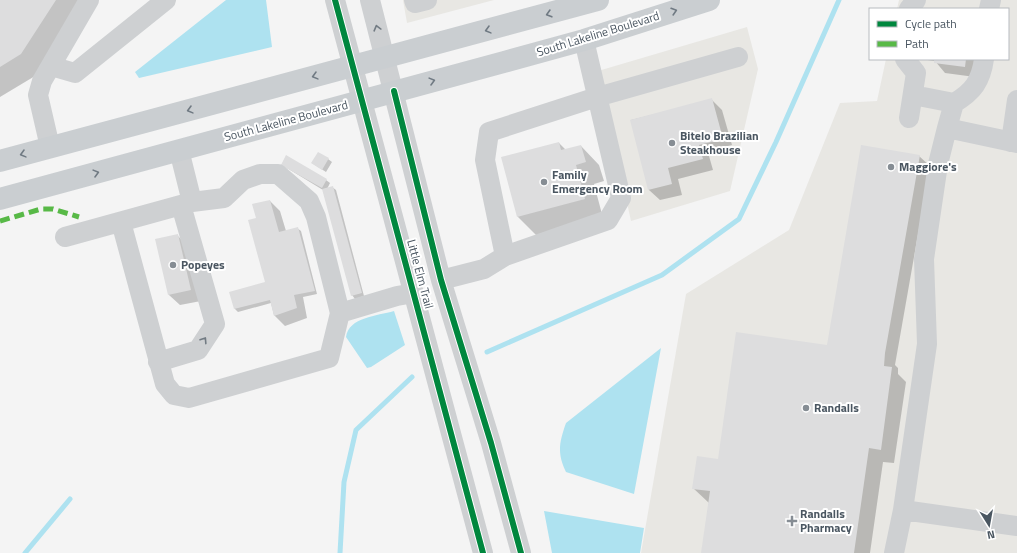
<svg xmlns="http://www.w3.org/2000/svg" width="1017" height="553" font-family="'Titillium Web',sans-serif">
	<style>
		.commercial { fill: #e8e7e3 }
		.water { fill: #aee2f0 }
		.shadow { fill: #0003 }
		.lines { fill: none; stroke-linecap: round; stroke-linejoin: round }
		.stream { stroke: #aee2f0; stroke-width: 5 }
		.building { fill: #ddddde }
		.minor { stroke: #ced0d2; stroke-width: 20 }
		.major { stroke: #caced1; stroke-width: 22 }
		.quiet { stroke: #58b947; stroke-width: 5; stroke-dasharray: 10 5; stroke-linecap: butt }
		.cycleway-casing { stroke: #fff; stroke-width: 8 }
		.cycleway { stroke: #00873e; stroke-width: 6 }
		.oneway { stroke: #707a83 }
		.oneway2 { stroke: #727b83 }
		.poi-dot { fill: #868d94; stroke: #fff; stroke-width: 1.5 }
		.labels { text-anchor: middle; stroke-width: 4; stroke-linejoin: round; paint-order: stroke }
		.street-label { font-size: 12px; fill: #4a5661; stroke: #fff }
		.poi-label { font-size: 12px; font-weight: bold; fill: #4a5661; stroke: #fff; text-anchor: start }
	</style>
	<rect width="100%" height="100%" fill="#f4f4f4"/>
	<path class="commercial" d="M403,0H494L407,23Z
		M899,0H1017V553H641L686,294L789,230L840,103L877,101L886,59H1008V9H897Z
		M747,27L758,69L730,191L631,221L598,71Z"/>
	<path class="water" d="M226,0H266L272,47L139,78L135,72Z
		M394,311L405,345L371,367L367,368L346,337C349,317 377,316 394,311Z
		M661,348L634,494L566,472C557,453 559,443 566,423Z
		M544,511L644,528L640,553H552Z"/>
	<path class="shadow" d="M0,0H86L40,73L0,97Z
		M920,59H978L975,77L945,73L935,61Z
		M712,100L722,110L732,145L724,147L725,152L709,156L713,170L678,179L682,195L660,200L649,190L631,120Z
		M559,143L566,150L581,146L599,165L604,181L594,184L603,218L537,236L518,217L502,158Z
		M919,156L930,166L895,365L898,368V374L906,382L894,463L883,462L870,553H702L709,503L693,488L830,346Z
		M328,159L332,162L326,172L312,163Z
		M282,165L326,180L330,183L327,189L332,187L336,190L364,296L355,299L352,295L323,190Z
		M270,201L280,211L286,231L297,228L301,231L317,294L303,297L307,318L285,326L274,315L271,303L238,312L235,309L230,293L266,283L257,218Z
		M177,235L188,246L201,301L180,305L169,295Z"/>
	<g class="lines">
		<path class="stream" d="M487,352L662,275L739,219L776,142L839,0
			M25,553L70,499
			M340,553L344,482L356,430L412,377"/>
	</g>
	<path class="building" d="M0,0H56L21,54L0,67Z
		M934,59H966L965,67L934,63Z
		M712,98L722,135L714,137L715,141L699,145L703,159L668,168L672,184L648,190L630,120Z
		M559,142L561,150L581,145L586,162L576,165L585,199L517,217L501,157Z
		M861,145L920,155L885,353L884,366L892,367L881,450L869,448L854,553H701L710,491L692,489L697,456L718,459L736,332L827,345Z
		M318,152L329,158L322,170L311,163Z
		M286,155L327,179L322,188L281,165Z
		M333,186L362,293L351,296L322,189Z
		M270,200L279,232L298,227L315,291L294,295L297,308L274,316L270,300L234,309L229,292L265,282L248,220L256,218L252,204Z
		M178,234L191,290L168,295L155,239Z"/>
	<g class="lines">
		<path class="minor" d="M335,0L483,553
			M370,0L441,280L491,443L521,553
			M414,0L415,3L427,0
			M909,9L916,0
			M989,9L991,0
			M905,59L916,73L909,118
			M51,66L75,73L166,0
			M913,95L954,103
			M947,128L954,103C973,92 981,81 984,59
			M1011,142L1017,100
			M1017,143L947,128L938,164L924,259L927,344L903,510L1017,526
			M50,147L38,95L42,81L89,0
			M192,202L224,198L243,180L260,174H278L309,201L316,217L340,313
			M121,222L165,384L174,395L189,398L329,358L340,313L397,296L414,293
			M65,237L192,202L179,150
			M505,256L485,160L489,132L597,97L738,57
			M441,280L484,269L505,256L608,220L621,198L584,40
			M158,362L198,350L215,324L181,205
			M894,553L903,510"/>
		<path class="major" d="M0,161L598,0
			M0,199L504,62L584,40L709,0"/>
		<path class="quiet" d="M0,221L41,209H53L79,217"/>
		<defs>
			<path id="cycleway" d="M335,0L483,553
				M394,91L441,280L491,443L521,553"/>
		</defs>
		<use href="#cycleway" class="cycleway-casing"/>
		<use href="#cycleway" class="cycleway"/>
	</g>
	<defs><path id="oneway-chevron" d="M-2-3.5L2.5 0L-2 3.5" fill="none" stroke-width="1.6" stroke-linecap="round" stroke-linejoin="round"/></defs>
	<g class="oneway">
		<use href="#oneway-chevron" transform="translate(674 11) rotate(-17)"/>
		<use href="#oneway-chevron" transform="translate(549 14) rotate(164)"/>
		<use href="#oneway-chevron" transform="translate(488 30) rotate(165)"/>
		<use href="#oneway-chevron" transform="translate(315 76) rotate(165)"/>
		<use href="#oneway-chevron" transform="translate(432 81) rotate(-15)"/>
		<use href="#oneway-chevron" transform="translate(190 110) rotate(165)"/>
		<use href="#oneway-chevron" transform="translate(23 154) rotate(165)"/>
		<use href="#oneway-chevron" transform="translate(96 173) rotate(-15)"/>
	</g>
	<g class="oneway2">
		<use href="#oneway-chevron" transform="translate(377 28) rotate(-105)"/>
		<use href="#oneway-chevron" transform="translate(204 340) rotate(-57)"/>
	</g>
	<g class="poi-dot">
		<circle cx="672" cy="143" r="4"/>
		<circle cx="891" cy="167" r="4"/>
		<circle cx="544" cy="182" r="4"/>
		<circle cx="173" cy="265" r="4"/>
		<circle cx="806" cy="408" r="4"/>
		<path d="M790 515h4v4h4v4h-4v4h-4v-4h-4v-4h4z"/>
	</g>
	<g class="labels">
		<g class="street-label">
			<text transform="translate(598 34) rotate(-17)" y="4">South Lakeline Boulevard</text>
			<text transform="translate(286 121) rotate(-15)" y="4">South Lakeline Boulevard</text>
			<text transform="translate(420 274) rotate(75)" y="4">Little Elm Trail</text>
		</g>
		<g class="poi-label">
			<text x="680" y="140">Bitelo Brazilian<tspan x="680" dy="14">Steakhouse</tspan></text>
			<text x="899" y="171">Maggiore's</text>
			<text x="552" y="179">Family<tspan x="552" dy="14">Emergency Room</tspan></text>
			<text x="181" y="269">Popeyes</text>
			<text x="814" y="412">Randalls</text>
			<text x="800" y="518">Randalls<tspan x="800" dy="14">Pharmacy</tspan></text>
		</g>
	</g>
	<rect x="869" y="8" width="140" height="52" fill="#ffffff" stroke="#b7bbc0"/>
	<rect x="877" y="21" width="20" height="6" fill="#00873e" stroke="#b7bbc0"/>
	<text x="905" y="28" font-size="12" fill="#4a5661">Cycle path</text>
	<rect x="877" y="41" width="20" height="6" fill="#58b947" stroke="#b7bbc0"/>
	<text x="905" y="48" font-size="12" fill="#4a5661">Path</text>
	<g transform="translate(989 525) rotate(169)" stroke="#ffffff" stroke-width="3" paint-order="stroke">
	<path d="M0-3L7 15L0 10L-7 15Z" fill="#4a5661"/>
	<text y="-6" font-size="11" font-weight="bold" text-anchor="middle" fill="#4a5661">N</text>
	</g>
</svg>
